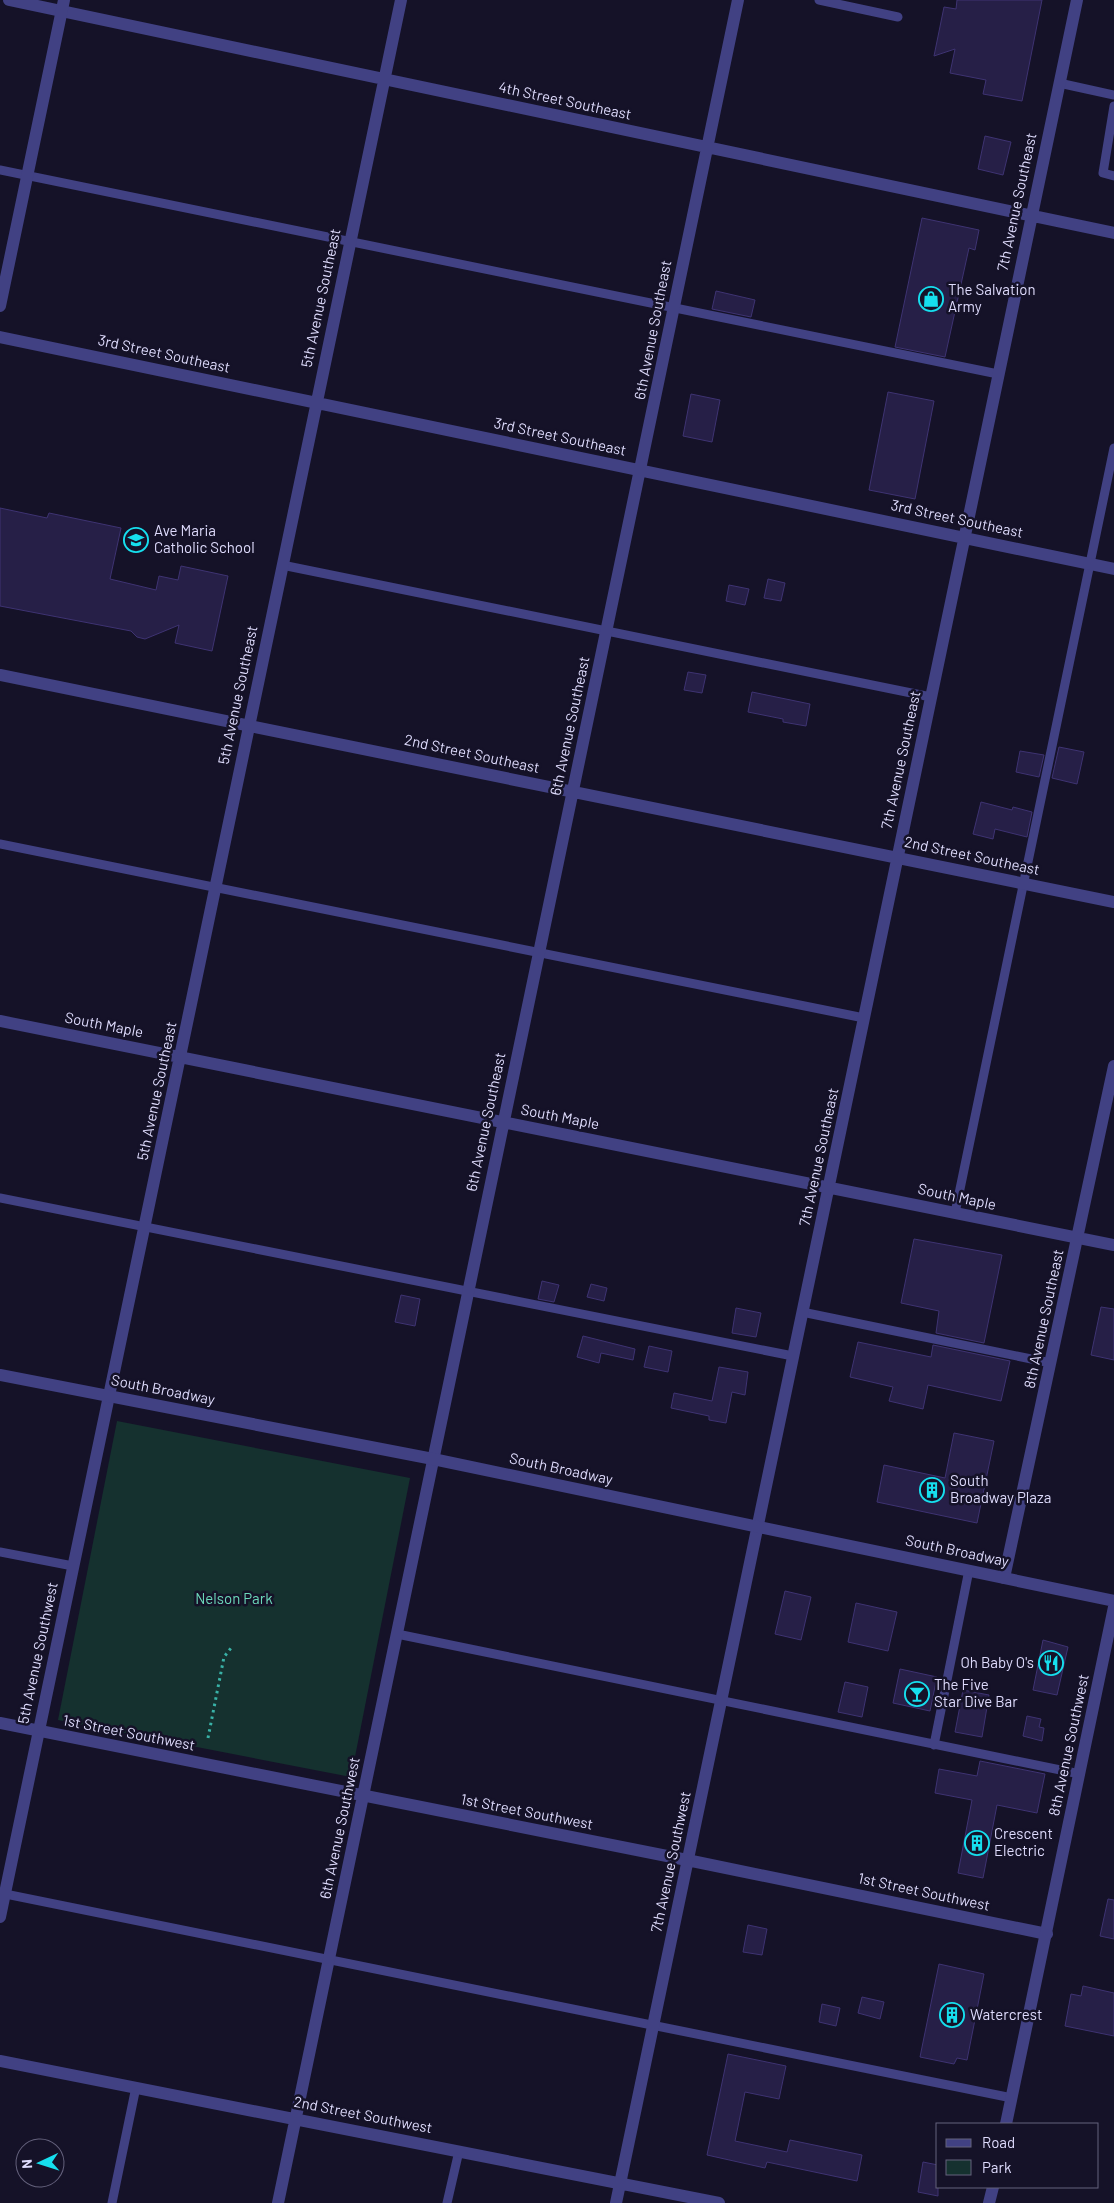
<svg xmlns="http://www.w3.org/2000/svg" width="1114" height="2203" font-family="Barlow,sans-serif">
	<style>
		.green { fill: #15312f }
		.building { fill: #261f47; stroke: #3e3372 }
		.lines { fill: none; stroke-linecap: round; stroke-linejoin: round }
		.path { stroke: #39b2a7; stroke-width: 3; stroke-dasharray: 2.5 4; stroke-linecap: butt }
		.service { stroke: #414183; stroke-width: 9 }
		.minor { stroke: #414183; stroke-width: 12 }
		.tertiary { stroke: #414183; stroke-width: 12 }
		.labels { text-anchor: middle; stroke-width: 5; stroke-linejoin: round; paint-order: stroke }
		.street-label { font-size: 15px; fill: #dedbfc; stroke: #151228 }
		.poi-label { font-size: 15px; fill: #dedbfc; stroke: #151228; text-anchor: start }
		.park-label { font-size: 15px; fill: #6cd8ba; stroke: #151228 }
	</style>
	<rect width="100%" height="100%" fill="#151228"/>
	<path class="green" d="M117,1421L410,1478L351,1777L58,1720Z"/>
	<path class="building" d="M957,0H1042L1022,101L983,94L986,80L950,73L955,49L934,56L944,7L956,9Z
		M985,136L1011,142L1003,175L978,169Z
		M922,218L979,230L975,250L969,248L945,357L895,347Z
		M716,291L755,300L751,317L712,309Z
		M888,392L934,401L915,499L869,490Z
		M691,394L720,400L712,442L683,436Z
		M0,508L47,518L49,513L121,528L110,579L156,590L159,576L178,580L181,566L228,576L212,651L175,643L179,625L145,639L137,637L131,631L0,606Z
		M768,579L785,583L781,601L764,598Z
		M729,585L749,589L745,605L726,601Z
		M688,672L706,675L702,693L684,690Z
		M752,692L810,704L806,726L783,722V719L748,712Z
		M1059,747L1084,752L1077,784L1052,778Z
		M1020,751L1044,755L1039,777L1016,772Z
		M981,802L1012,810L1013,807L1032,812L1027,837L995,829L993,839L973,834Z
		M914,1239L1002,1255L984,1343L936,1333L939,1311L901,1303Z
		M542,1281L559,1285L554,1302L538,1299Z
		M591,1284L607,1288L604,1301L587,1297Z
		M401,1295L420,1299L415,1326L395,1322Z
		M1101,1307L1114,1309V1360L1091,1355Z
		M736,1308L761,1313L756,1337L732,1333Z
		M583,1336L635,1349L633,1360L601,1353L599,1363L577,1357Z
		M858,1342L931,1357L933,1345L1010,1361L1001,1401L928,1385L923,1409L889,1401L893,1387L850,1377Z
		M649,1346L672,1351L668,1372L644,1367Z
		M719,1367L748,1372L745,1395L732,1392L726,1423L709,1420V1416L671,1408L674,1393L712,1401Z
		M954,1433L994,1441L977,1523L877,1502L884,1465L945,1478Z
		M785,1591L811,1597L801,1640L775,1634Z
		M856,1603L897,1612L888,1651L848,1642Z
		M1043,1640L1068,1647L1057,1695L1033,1690Z
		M900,1669L937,1677L930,1711L893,1703Z
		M845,1682L868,1687L862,1717L838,1712Z
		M963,1690L989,1695L982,1737L955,1732Z
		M1027,1716L1041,1719L1039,1727L1044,1728L1042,1741L1023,1736Z
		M980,1761L1045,1774L1037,1813L997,1805L983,1878L958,1873L972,1800L935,1793L939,1769L977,1776Z
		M1108,1899L1114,1900V1939L1100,1936Z
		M748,1925L767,1929L762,1955L743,1952Z
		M939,1964L984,1974L967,2060L957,2058L954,2064L920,2057Z
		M1083,1986L1114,1993V2036L1065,2026L1071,1994L1081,1996Z
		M862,1997L884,2002L880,2019L858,2013Z
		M822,2004L840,2008L836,2026L819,2022Z
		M728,2054L786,2066L779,2099L745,2092L735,2141L787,2152L790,2140L862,2155L857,2181L767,2162L765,2168L707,2155Z
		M923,2162L938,2165V2196L918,2192Z"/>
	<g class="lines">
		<path class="path" d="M208,1738L224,1657L231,1648"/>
		<path class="service" d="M819,0L898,17
			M1059,83L1114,95
			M1114,106L1103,173L1114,176
			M0,170L998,374
			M282,565L931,697
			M0,844L864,1018
			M0,1198L793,1356
			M955,1213L1114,448
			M802,1312L1051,1363
			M0,1552L73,1566
			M397,1634L1080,1774
			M934,1745L969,1570
			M0,1893L1012,2098
			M112,2203L136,2087
			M447,2203L459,2151"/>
		<path class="minor" d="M9,0L1114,233
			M0,337L1114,569
			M0,675L1114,902
			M0,1021L1114,1245
			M1004,1578L1114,1066
			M0,1723L687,1860L1047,1934
			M0,1917L401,0
			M0,2061L719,2203
			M278,2203L738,0
			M616,2203L1077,0"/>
		<path class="tertiary" d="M0,306L64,0
			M0,1375L433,1459L1114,1601
			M1006,2124L1114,1607
			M989,2203L993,2187"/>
	</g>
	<defs>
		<symbol id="shop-ring" viewBox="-11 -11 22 22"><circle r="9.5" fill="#151228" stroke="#16dfee" stroke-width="1.5"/><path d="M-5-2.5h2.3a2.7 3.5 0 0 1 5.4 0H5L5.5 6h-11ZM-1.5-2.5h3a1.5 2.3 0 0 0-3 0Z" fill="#16dfee"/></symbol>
		<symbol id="school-ring" viewBox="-11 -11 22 22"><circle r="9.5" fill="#151228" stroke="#16dfee" stroke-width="1.5"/><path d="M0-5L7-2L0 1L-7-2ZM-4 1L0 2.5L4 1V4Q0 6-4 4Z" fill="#16dfee"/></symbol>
		<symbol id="building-ring" viewBox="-11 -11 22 22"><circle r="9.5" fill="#151228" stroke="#16dfee" stroke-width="1.5"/><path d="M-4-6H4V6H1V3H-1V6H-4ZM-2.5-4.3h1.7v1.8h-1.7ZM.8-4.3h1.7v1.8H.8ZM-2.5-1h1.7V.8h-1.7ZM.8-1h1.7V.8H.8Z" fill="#16dfee"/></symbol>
		<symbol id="restaurant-ring" viewBox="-11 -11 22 22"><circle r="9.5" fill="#151228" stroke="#16dfee" stroke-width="1.5"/><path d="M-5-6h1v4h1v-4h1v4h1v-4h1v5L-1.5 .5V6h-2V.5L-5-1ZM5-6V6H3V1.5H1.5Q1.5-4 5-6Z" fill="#16dfee"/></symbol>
		<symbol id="bar-ring" viewBox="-11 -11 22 22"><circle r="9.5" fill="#151228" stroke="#16dfee" stroke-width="1.5"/><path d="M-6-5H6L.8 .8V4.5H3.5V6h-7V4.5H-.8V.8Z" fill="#16dfee"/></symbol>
	</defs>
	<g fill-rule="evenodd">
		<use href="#shop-ring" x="917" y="285" width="28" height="28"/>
		<use href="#school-ring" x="122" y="526" width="28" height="28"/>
		<use href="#building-ring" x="918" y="1476" width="28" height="28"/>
		<use href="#restaurant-ring" x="1037" y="1649" width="28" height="28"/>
		<use href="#bar-ring" x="903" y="1680" width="28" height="28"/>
		<use href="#building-ring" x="963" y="1829" width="28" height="28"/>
		<use href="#building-ring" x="938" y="2001" width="28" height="28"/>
	</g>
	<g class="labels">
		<g class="street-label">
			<text transform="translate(565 101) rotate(12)" y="5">4th Street Southeast</text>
			<text transform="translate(1017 202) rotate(-78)" y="5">7th Avenue Southeast</text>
			<text transform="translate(321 298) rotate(-78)" y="5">5th Avenue Southeast</text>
			<text transform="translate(653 330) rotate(-79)" y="5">6th Avenue Southeast</text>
			<text transform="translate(164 354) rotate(12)" y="5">3rd Street Southeast</text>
			<text transform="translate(560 437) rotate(12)" y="5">3rd Street Southeast</text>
			<text transform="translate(957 519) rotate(12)" y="5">3rd Street Southeast</text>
			<text transform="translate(238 695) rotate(-78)" y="5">5th Avenue Southeast</text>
			<text transform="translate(570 726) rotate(-78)" y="5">6th Avenue Southeast</text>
			<text transform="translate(472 754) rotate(12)" y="5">2nd Street Southeast</text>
			<text transform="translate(901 760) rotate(-78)" y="5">7th Avenue Southeast</text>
			<text transform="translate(972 856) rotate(12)" y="5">2nd Street Southeast</text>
			<text transform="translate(104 1025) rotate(11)" y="5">South Maple</text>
			<text transform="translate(157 1091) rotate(-78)" y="5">5th Avenue Southeast</text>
			<text transform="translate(560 1117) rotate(11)" y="5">South Maple</text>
			<text transform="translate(486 1122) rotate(-78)" y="5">6th Avenue Southeast</text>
			<text transform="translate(819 1157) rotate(-78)" y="5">7th Avenue Southeast</text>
			<text transform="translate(957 1197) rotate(12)" y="5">South Maple</text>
			<text transform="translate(1044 1319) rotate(-78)" y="5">8th Avenue Southeast</text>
			<text transform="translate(163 1390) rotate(11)" y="5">South Broadway</text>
			<text transform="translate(561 1469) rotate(12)" y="5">South Broadway</text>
			<text transform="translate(957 1551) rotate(12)" y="5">South Broadway</text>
			<text transform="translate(38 1653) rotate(-78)" y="5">5th Avenue Southwest</text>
			<text transform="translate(129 1733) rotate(11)" y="5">1st Street Southwest</text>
			<text transform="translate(1069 1745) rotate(-78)" y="5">8th Avenue Southwest</text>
			<text transform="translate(527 1812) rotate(11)" y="5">1st Street Southwest</text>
			<text transform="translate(340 1828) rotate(-78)" y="5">6th Avenue Southwest</text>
			<text transform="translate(671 1862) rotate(-78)" y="5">7th Avenue Southwest</text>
			<text transform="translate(924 1892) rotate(12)" y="5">1st Street Southwest</text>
			<text transform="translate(363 2115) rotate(11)" y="5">2nd Street Southwest</text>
		</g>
		<g class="poi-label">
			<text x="948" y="295">The Salvation<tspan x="948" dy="17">Army</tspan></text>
			<text x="154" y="536">Ave Maria<tspan x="154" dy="17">Catholic School</tspan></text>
			<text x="950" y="1486">South<tspan x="950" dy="17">Broadway Plaza</tspan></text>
			<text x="1034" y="1668" text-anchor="end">Oh Baby O's</text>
			<text x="934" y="1690">The Five<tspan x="934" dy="17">Star Dive Bar</tspan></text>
			<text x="994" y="1839">Crescent<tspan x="994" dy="17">Electric</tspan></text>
			<text x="970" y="2020">Watercrest</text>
		</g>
		<g class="park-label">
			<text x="234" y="1604">Nelson Park</text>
		</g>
	</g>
	<rect x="936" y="2123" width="162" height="65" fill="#151228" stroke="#65627d"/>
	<rect x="946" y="2139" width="25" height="8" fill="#414183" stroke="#65627d"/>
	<text x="982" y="2148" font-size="15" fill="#dedbfc">Road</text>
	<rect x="946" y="2160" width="25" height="15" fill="#15312f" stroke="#65627d"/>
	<text x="982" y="2173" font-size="15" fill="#dedbfc">Park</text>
	<g transform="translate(40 2163) rotate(266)"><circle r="24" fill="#151228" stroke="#65627d"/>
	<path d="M0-4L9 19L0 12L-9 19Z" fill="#16dfee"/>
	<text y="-8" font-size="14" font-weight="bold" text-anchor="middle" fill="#dedbfc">N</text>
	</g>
</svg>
